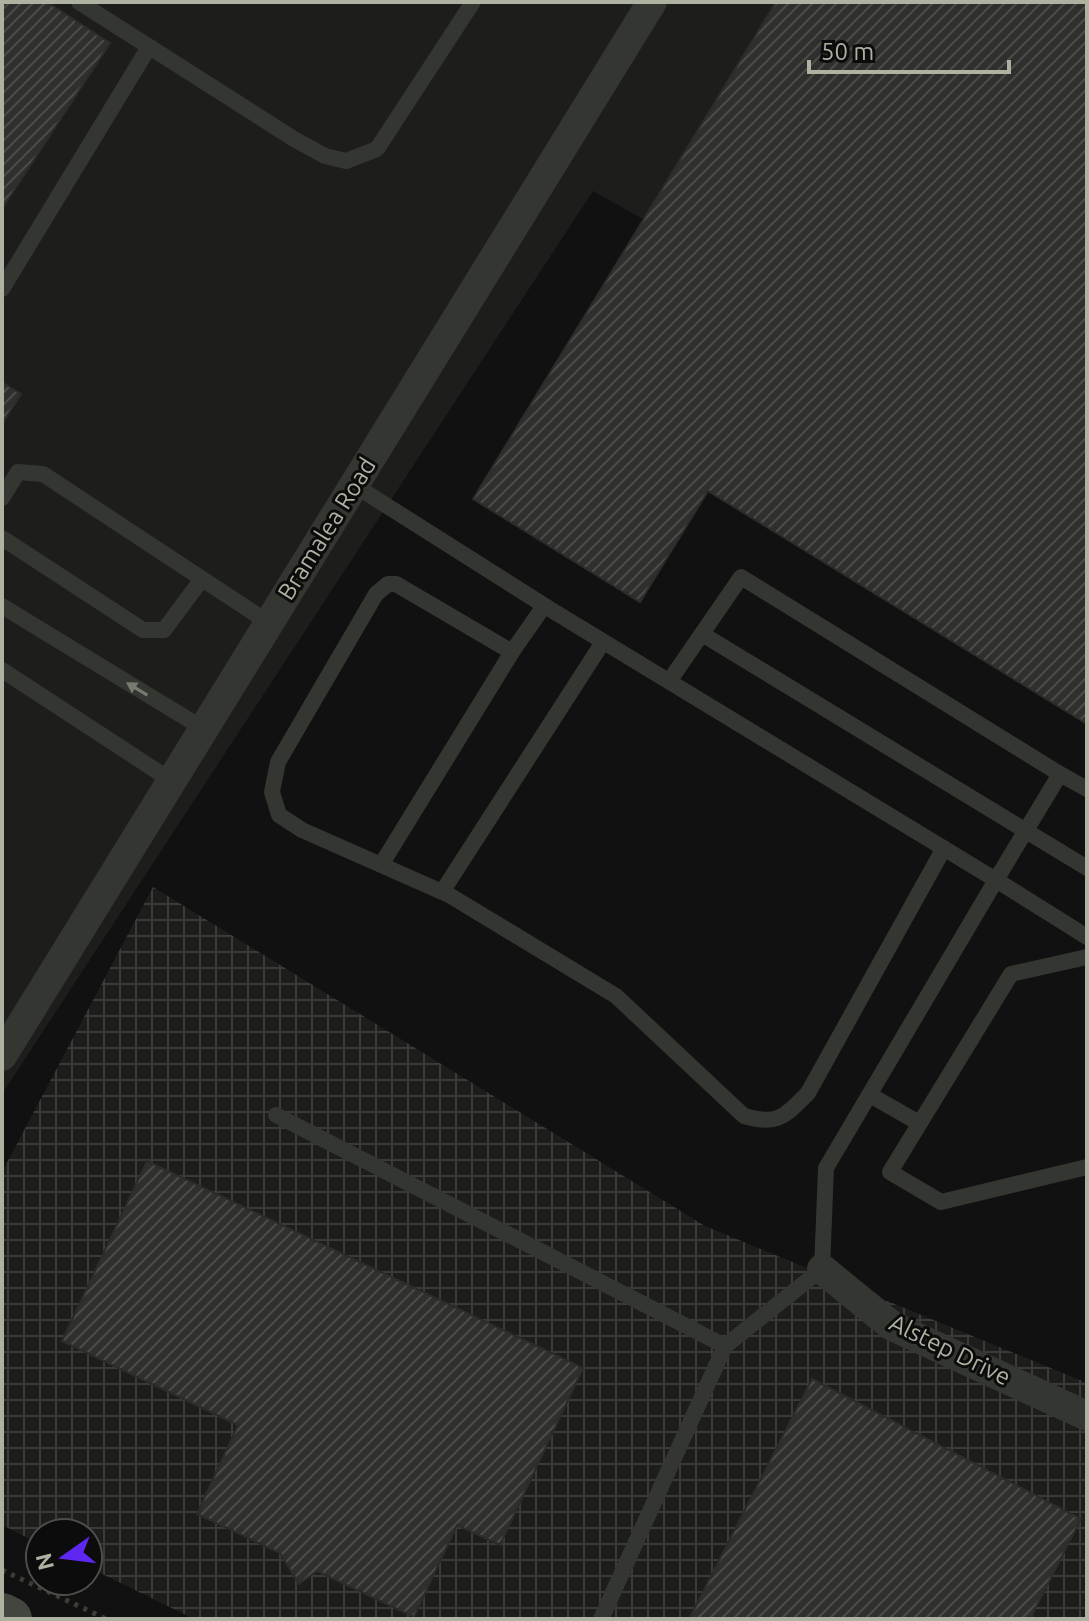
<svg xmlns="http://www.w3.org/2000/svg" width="1089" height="1621" font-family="Ubuntu,sans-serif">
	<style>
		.built { fill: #1d1e1c }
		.industrial { fill: url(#industrial-grid) }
		.building { fill: url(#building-hatch); stroke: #2b2d2a; stroke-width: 2 }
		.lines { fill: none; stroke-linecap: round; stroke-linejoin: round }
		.path { stroke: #3b3d37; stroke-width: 5; stroke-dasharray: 4 6; stroke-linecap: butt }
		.lane { stroke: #343631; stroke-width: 16 }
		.street { stroke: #343631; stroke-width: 30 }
		.secondary { stroke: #43463f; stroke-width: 44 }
		.oneway { fill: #777a6f }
		.labels { text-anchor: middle; stroke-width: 6; stroke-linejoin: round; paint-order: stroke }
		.street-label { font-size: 24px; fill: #adb2a1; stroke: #0b0c0b }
	</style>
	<defs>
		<pattern id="industrial-grid" width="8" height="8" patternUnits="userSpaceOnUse" patternTransform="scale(2)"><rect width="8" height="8" fill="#1d1e1c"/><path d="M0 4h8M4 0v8" fill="none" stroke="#3b3c3a"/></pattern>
		<pattern id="building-hatch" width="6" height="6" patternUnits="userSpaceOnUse" patternTransform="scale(2)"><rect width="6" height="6" fill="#2f302d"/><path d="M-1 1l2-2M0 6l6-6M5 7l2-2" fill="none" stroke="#4a4c48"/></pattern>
	</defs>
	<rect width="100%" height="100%" fill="#101110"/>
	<path class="built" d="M2,2H1087V469L593,191L2,1094Z"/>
	<path class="industrial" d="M153,887L705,1226L1087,1383V1619H194L88,1567V1533H40V1544L2,1525V1172Z"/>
	<path class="building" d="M2,2H47L110,43L2,209Z
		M776,2H1087V724L708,491L640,602L473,499Z
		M2,382L21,394L2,424Z
		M147,1161L583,1368L500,1545L457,1525L414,1617L317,1571L299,1584L280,1553L197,1514L238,1425L62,1341Z
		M812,1379L1081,1519L1030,1619H689Z"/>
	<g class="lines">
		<path class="path" d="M2,1570L106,1619"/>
		<path class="lane" d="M79,2L294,139L325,156L346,161L377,149L473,2
			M2,289L149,47
			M354,485L553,611L996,880L826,1168L822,1269L725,1346
			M2,498L18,472L43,474L269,623
			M2,538L143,630H164L202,579
			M2,606L204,729
			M544,606L512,652L396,584H388L376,594L278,762L272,792L279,815L302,830L449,895L616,996L744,1116C778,1126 785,1116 808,1093L944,848
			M702,634L1087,868
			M2,670L172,781
			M670,680L741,577L1060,774L996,880L1087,937
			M1060,774L1087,789
			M381,865L512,652
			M442,892L603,642
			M1087,957L1011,974L890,1172L941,1202L1087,1167
			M870,1095L919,1123
			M276,1115L725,1346L601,1619"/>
		<path class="street" d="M2,1056L652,2
			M822,1269L892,1326L1087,1416"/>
		<path class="secondary" d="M2,1615L10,1619"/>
	</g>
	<defs><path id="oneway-solid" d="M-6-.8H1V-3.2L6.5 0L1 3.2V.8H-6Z" transform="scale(2)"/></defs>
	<use class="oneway" href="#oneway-solid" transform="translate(137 689) rotate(-149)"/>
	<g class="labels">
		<g class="street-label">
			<text transform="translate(327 529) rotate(-58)" y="8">Bramalea Road</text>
			<text transform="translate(950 1350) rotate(26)" y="8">Alstep Drive</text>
		</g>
	</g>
	<rect width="1089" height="1621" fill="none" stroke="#adb2a1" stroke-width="8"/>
	<g transform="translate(64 1557) rotate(256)"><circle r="38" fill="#0b0c0b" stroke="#4c4e47" stroke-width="2"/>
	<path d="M0-6L14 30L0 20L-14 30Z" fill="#5f28f1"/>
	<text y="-12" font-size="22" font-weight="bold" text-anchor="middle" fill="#adb2a1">N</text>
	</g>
	<path d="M809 60v12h200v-12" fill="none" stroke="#adb2a1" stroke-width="4"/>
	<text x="821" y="60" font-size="24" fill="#adb2a1" stroke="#0b0c0b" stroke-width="6" paint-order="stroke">50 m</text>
</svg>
